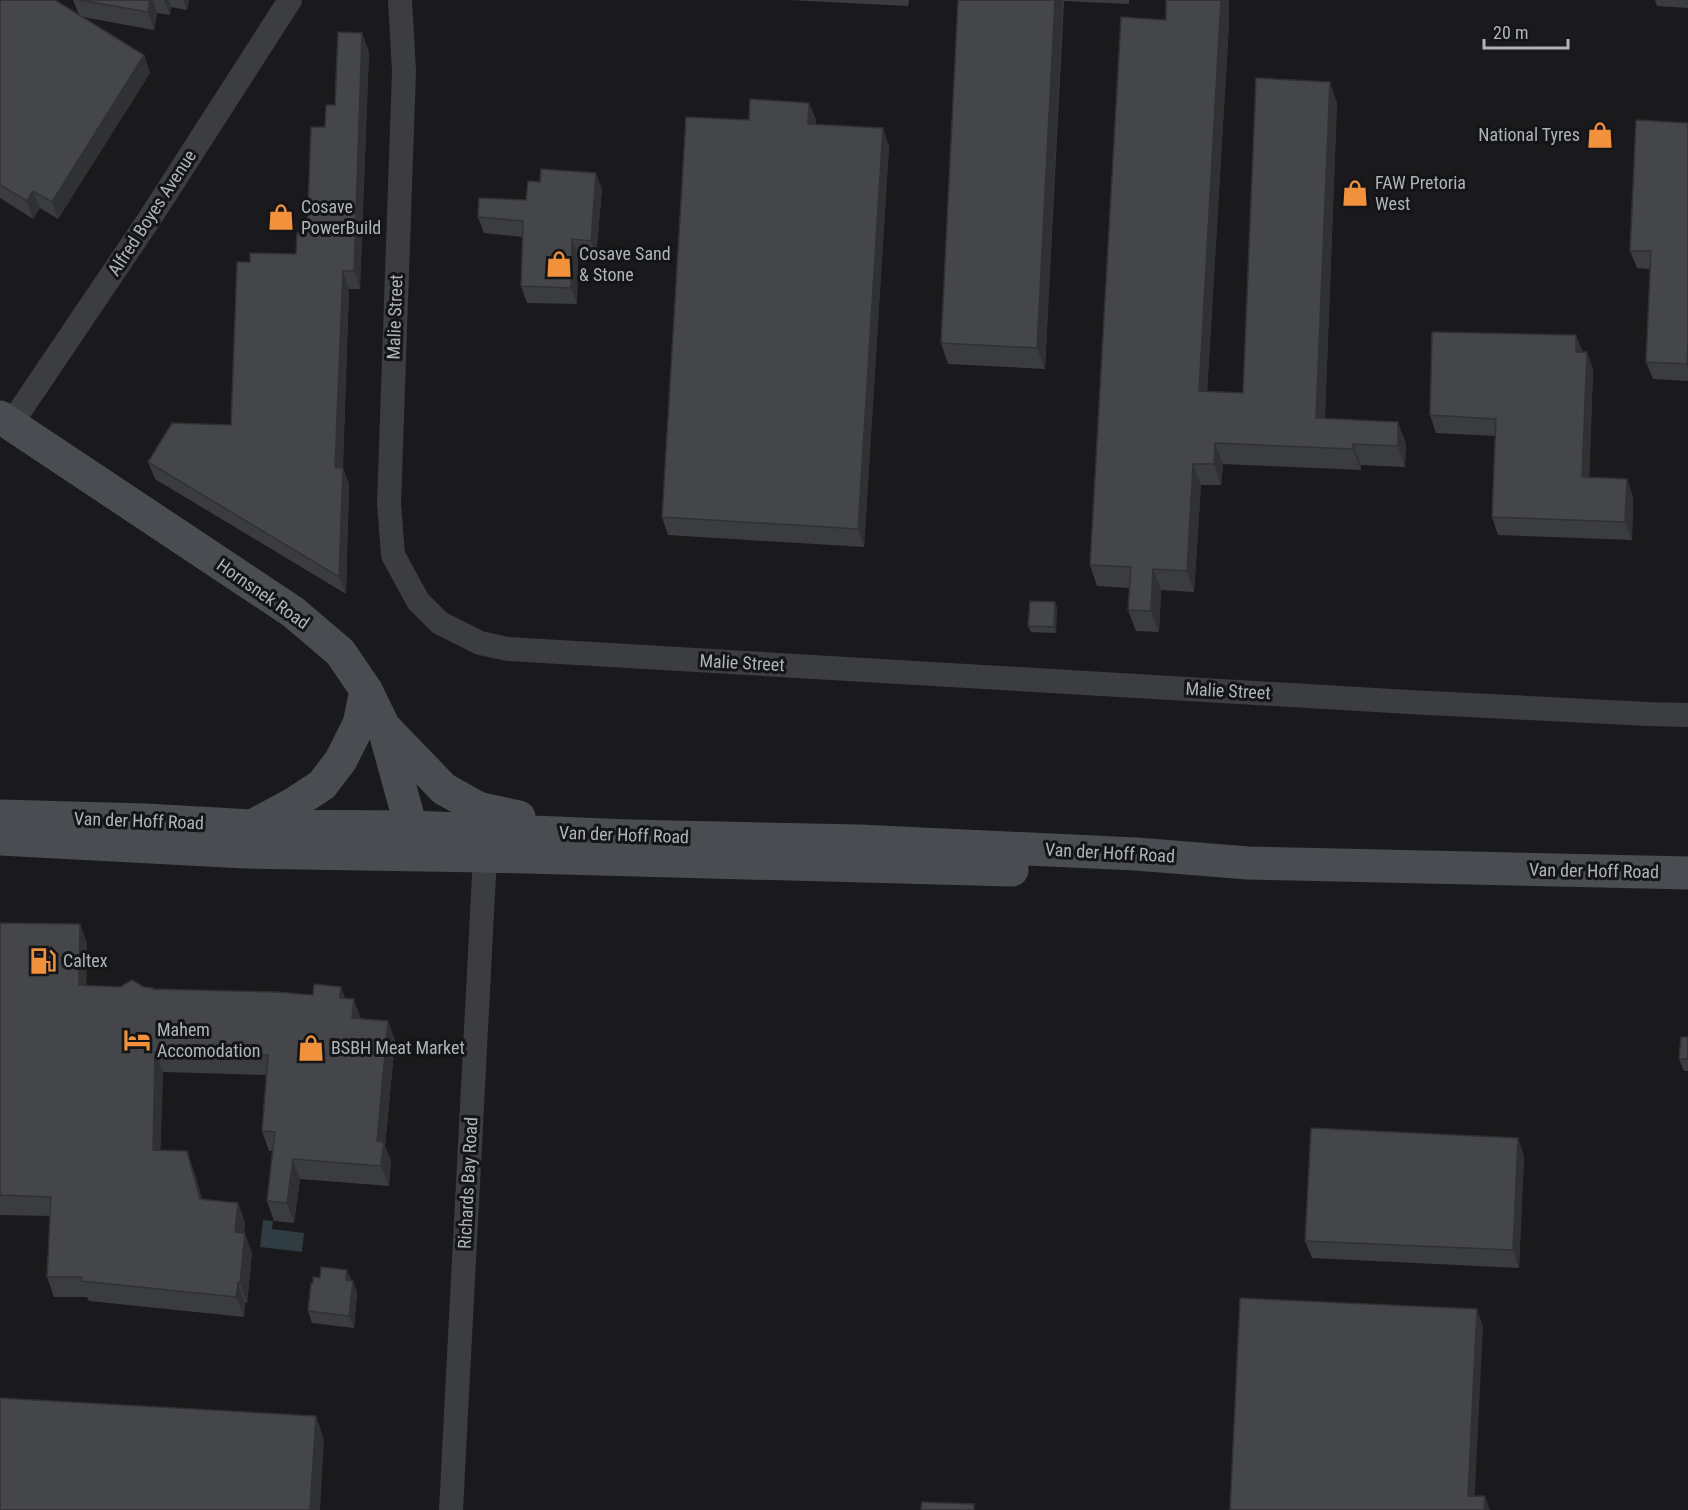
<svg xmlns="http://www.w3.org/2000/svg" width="1688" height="1510" font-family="'Roboto Condensed',sans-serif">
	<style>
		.water { fill: #2f3c41 }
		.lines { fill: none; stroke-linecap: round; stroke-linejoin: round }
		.minor { stroke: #3b3d41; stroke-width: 24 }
		.secondary { stroke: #494d51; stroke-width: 33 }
		.wall { fill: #3a3c3f }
		.shaded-wall { fill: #303133 }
		.building { fill: #444649; stroke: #303133; stroke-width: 1.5 }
		.labels { text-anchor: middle; stroke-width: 6; stroke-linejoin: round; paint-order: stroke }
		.poi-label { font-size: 18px; fill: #adb4bc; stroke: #151517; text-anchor: start }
		.street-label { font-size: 18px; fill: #adb4bc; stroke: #151517 }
	</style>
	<rect width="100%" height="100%" fill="#1a1a1c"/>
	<path class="water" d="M263,1220L273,1221L272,1229L304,1233L302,1252L260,1247Z"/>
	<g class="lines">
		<path class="minor" d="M400,0L404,71L389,504L393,555L418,601L440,623L480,643L508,649L1409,702L1648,714L1688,715
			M11,424L150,218L290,0
			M451,1510L485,856"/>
		<path class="secondary" d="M0,417L293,612L340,652L366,690L383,725L411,827L413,848
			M386,729L444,789L478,808L519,817
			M0,816L145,820L252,826L411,827L629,836L859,841L1136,854L1248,863L1688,873
			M254,825L293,804L322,785L341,760L359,724L366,690
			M0,839L245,852L485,856L1012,870"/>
	</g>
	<path class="wall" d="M0,0L79,15L73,0H189L187,10L171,7L170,15L157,13L154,30L83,17L144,55L150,73L58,219L40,208L33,219L0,198Z
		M788,0H909L908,6Z
		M958,0H1129V4L1064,1L1045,369L948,364L941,343Z
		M1166,0H1229V24L1207,392L1243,393L1337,103L1325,419L1406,443L1405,467L1361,465V470L1223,464L1221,485H1201L1194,592L1161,590L1159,632L1136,631L1128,610L1129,588L1097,586L1090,565L1166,20Z
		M1655,0H1688V8L1657,6Z
		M369,51L360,289H349L343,468L349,485L346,594L155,479L148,462L231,425L250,262L296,254L307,233L325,127L335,105Z
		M809,103L816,120L815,124L889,146L864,547L668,535L662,517L749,120Z
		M1688,123V381L1653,379L1646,362L1650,269L1637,268L1630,251Z
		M602,189L596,257L578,256L577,304L527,303L521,286L523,237L484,233L478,217L526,200Z
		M1582,352H1587L1593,370L1589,477L1627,479L1633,497L1632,540L1498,535L1492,517L1495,436L1436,433L1430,415Z
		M1055,602L1057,608L1056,633L1031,632L1028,626Z
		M0,923L80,924L87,944L86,986L144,987L153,988L154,989L313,995L341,987L345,998L361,1019L388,1021L395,1041L385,1146L391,1161L389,1186L300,1179L294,1223L274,1221L267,1201L272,1151H269L262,1131L267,1075L163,1072L160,1150L194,1171L202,1199L238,1203L245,1223L244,1233L252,1253L247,1303H245L244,1317L89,1301L87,1297H54L47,1277L50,1216L0,1215Z
		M1688,1037V1071H1684L1679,1059Z
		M1518,1138L1524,1156L1519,1268L1312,1258L1305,1241Z
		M351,1281H353L357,1293L354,1328L312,1323L308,1311Z"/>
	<path class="shaded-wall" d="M150,0H153L157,13L154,30L148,12Z
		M164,0H168L171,7L170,15Z
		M183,0H189L187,10Z
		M1055,0H1063L1045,369L1037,348Z
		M1221,0H1229V24L1206,412L1199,391Z
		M362,33L369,51L360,289L354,271Z
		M144,55L150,73L58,219L52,202Z
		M1330,82L1337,103L1324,439L1316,418Z
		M809,103L816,120L814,141L808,124Z
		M883,128L889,146L864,547L858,529Z
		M596,173L602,189L596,257L591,241Z
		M33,191L40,208L33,219L27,201Z
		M572,239L578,256L577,304L571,288Z
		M343,271L349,289L342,485L335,467Z
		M1576,335L1583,352H1576Z
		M1688,342V367L1687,364Z
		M1587,352L1593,370L1589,495L1582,477Z
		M1398,422L1406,443L1405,467L1398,446Z
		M1215,443L1223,464L1221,485L1214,464Z
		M1353,444L1361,465V470L1353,449Z
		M1193,464L1201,485L1194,592L1187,571Z
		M343,468L349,485L346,594L339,577Z
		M1627,479L1633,497L1632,540L1625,522Z
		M1153,569L1161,590L1159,632L1151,611Z
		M1055,602L1057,608L1056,633L1054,627Z
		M80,924L87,944L86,1005L79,985Z
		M341,987L348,1006L340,998Z
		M354,999L361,1019L352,1018Z
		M388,1021L395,1041L385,1146L391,1161L389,1186L381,1166L377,1141Z
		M155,1052L163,1072L160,1170L153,1150Z
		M1518,1138L1524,1156L1519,1268L1513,1250Z
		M187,1151L194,1171L207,1219L200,1199Z
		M293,1159L300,1179L294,1223L287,1203Z
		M238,1203L245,1223L242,1252L235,1232Z
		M245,1233L252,1253L247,1303L240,1283Z
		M347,1270L352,1281L346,1280Z
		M353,1281L357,1293L354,1328L349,1316Z
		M238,1283L245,1303L244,1317L236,1297Z
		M1477,1309L1483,1327L1474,1510L1468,1496Z
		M316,1416L324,1439L320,1510H310Z
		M1485,1496L1490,1510H1484Z"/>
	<path class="building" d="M0,0H55L144,55L52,202L33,191L27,201L0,185Z
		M79,0H150L148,12Z
		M958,0H1055L1037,348L941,343Z
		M1166,0H1221L1199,391L1243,393L1256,78L1330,82L1316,418L1398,422V446L1353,444V449L1215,443L1214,464H1193L1187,571L1153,569L1151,611L1128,610L1131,567L1090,565L1121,17L1166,20Z
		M338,32L362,33L354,271H343L335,467L343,468L339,577L148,462L172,423L231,425L237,262H250V253L296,254L297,233H307L311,127H325L326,105H335Z
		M750,99L809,103L808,124L883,128L858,529L662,517L686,117L749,120Z
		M1636,120L1688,123V342L1687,364L1646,362L1651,251H1630Z
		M541,169L596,173L591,241L572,239L571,288L521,286L523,221L478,217L479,198L526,200L528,181L540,182Z
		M1432,332L1576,335V352H1587L1582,477L1627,479L1625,522L1492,517L1496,419L1430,415Z
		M1030,601L1055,602L1054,627L1028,626Z
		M0,923L80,924L79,985L120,987L132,980L144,987L153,988V989L277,992L313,995L314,984L341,987L340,998L354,999L352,1018L388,1021L377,1141L384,1142L381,1166L293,1159L287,1203L267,1201L275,1132L262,1131L268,1055L155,1052L153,1150L187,1151L200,1199L238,1203L235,1232L245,1233L240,1283H238L236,1297L81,1281L82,1277H47L51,1197L0,1195Z
		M1681,1037H1688V1059H1679Z
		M1311,1128L1518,1138L1513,1250L1305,1241Z
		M321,1267L347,1270L346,1280L353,1281L349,1316L308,1311L311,1283H313V1277L320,1278Z
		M1240,1298L1477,1309L1468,1496H1485L1484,1510H1230Z
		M0,1398L316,1416L310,1510H0Z
		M922,1502L974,1504V1510H921Z"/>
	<defs>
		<symbol id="shop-bare" viewBox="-9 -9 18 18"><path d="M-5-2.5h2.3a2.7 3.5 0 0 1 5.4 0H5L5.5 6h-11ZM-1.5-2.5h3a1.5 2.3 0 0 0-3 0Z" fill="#f2913c" stroke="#151517" stroke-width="2.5" paint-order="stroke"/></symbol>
		<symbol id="fuel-bare" viewBox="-9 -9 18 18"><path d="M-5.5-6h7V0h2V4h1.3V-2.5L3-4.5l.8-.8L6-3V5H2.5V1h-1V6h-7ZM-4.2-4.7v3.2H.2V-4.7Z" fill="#f2913c" stroke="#151517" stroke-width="2.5" paint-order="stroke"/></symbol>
		<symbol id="hotel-bare" viewBox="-9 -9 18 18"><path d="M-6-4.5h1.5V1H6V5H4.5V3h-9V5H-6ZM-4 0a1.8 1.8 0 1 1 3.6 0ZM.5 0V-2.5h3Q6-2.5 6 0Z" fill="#f2913c" stroke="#151517" stroke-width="2.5" paint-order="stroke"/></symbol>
	</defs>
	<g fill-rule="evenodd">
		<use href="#shop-bare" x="1581" y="116" width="38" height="38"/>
		<use href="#shop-bare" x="1336" y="174" width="38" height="38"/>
		<use href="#shop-bare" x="262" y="198" width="38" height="38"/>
		<use href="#shop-bare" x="540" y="245" width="38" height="38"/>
		<use href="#fuel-bare" x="24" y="942" width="38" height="38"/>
		<use href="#hotel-bare" x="118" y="1021" width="38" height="38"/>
		<use href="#shop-bare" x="292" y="1029" width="38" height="38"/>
	</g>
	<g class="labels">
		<g class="poi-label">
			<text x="1580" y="141" text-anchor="end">National Tyres</text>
			<text x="1375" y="189">FAW Pretoria<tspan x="1375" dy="21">West</tspan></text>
			<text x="301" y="213">Cosave<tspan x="301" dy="21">PowerBuild</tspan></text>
			<text x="579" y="260">Cosave Sand<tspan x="579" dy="21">&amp; Stone</tspan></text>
			<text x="63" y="967">Caltex</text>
			<text x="157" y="1036">Mahem<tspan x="157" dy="21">Accomodation</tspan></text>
			<text x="331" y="1054">BSBH Meat Market</text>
		</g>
		<g class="street-label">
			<text transform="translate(152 213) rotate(-57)" y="6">Alfred Boyes Avenue</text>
			<text transform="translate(395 317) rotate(-88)" y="6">Malie Street</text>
			<text transform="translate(263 594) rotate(35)" y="6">Hornsnek Road</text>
			<text transform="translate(742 663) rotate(3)" y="6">Malie Street</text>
			<text transform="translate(1228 691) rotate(3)" y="6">Malie Street</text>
			<text transform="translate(139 821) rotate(2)" y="6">Van der Hoff Road</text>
			<text transform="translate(624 835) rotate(2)" y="6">Van der Hoff Road</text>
			<text transform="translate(1110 853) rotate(3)" y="6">Van der Hoff Road</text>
			<text transform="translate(1594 871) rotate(1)" y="6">Van der Hoff Road</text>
			<text transform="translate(468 1183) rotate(-87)" y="6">Richards Bay Road</text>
		</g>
	</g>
	<path d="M1484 39v9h84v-9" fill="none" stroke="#adb4bc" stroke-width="3"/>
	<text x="1493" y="39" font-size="18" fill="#adb4bc" stroke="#151517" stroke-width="4.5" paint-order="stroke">20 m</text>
</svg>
